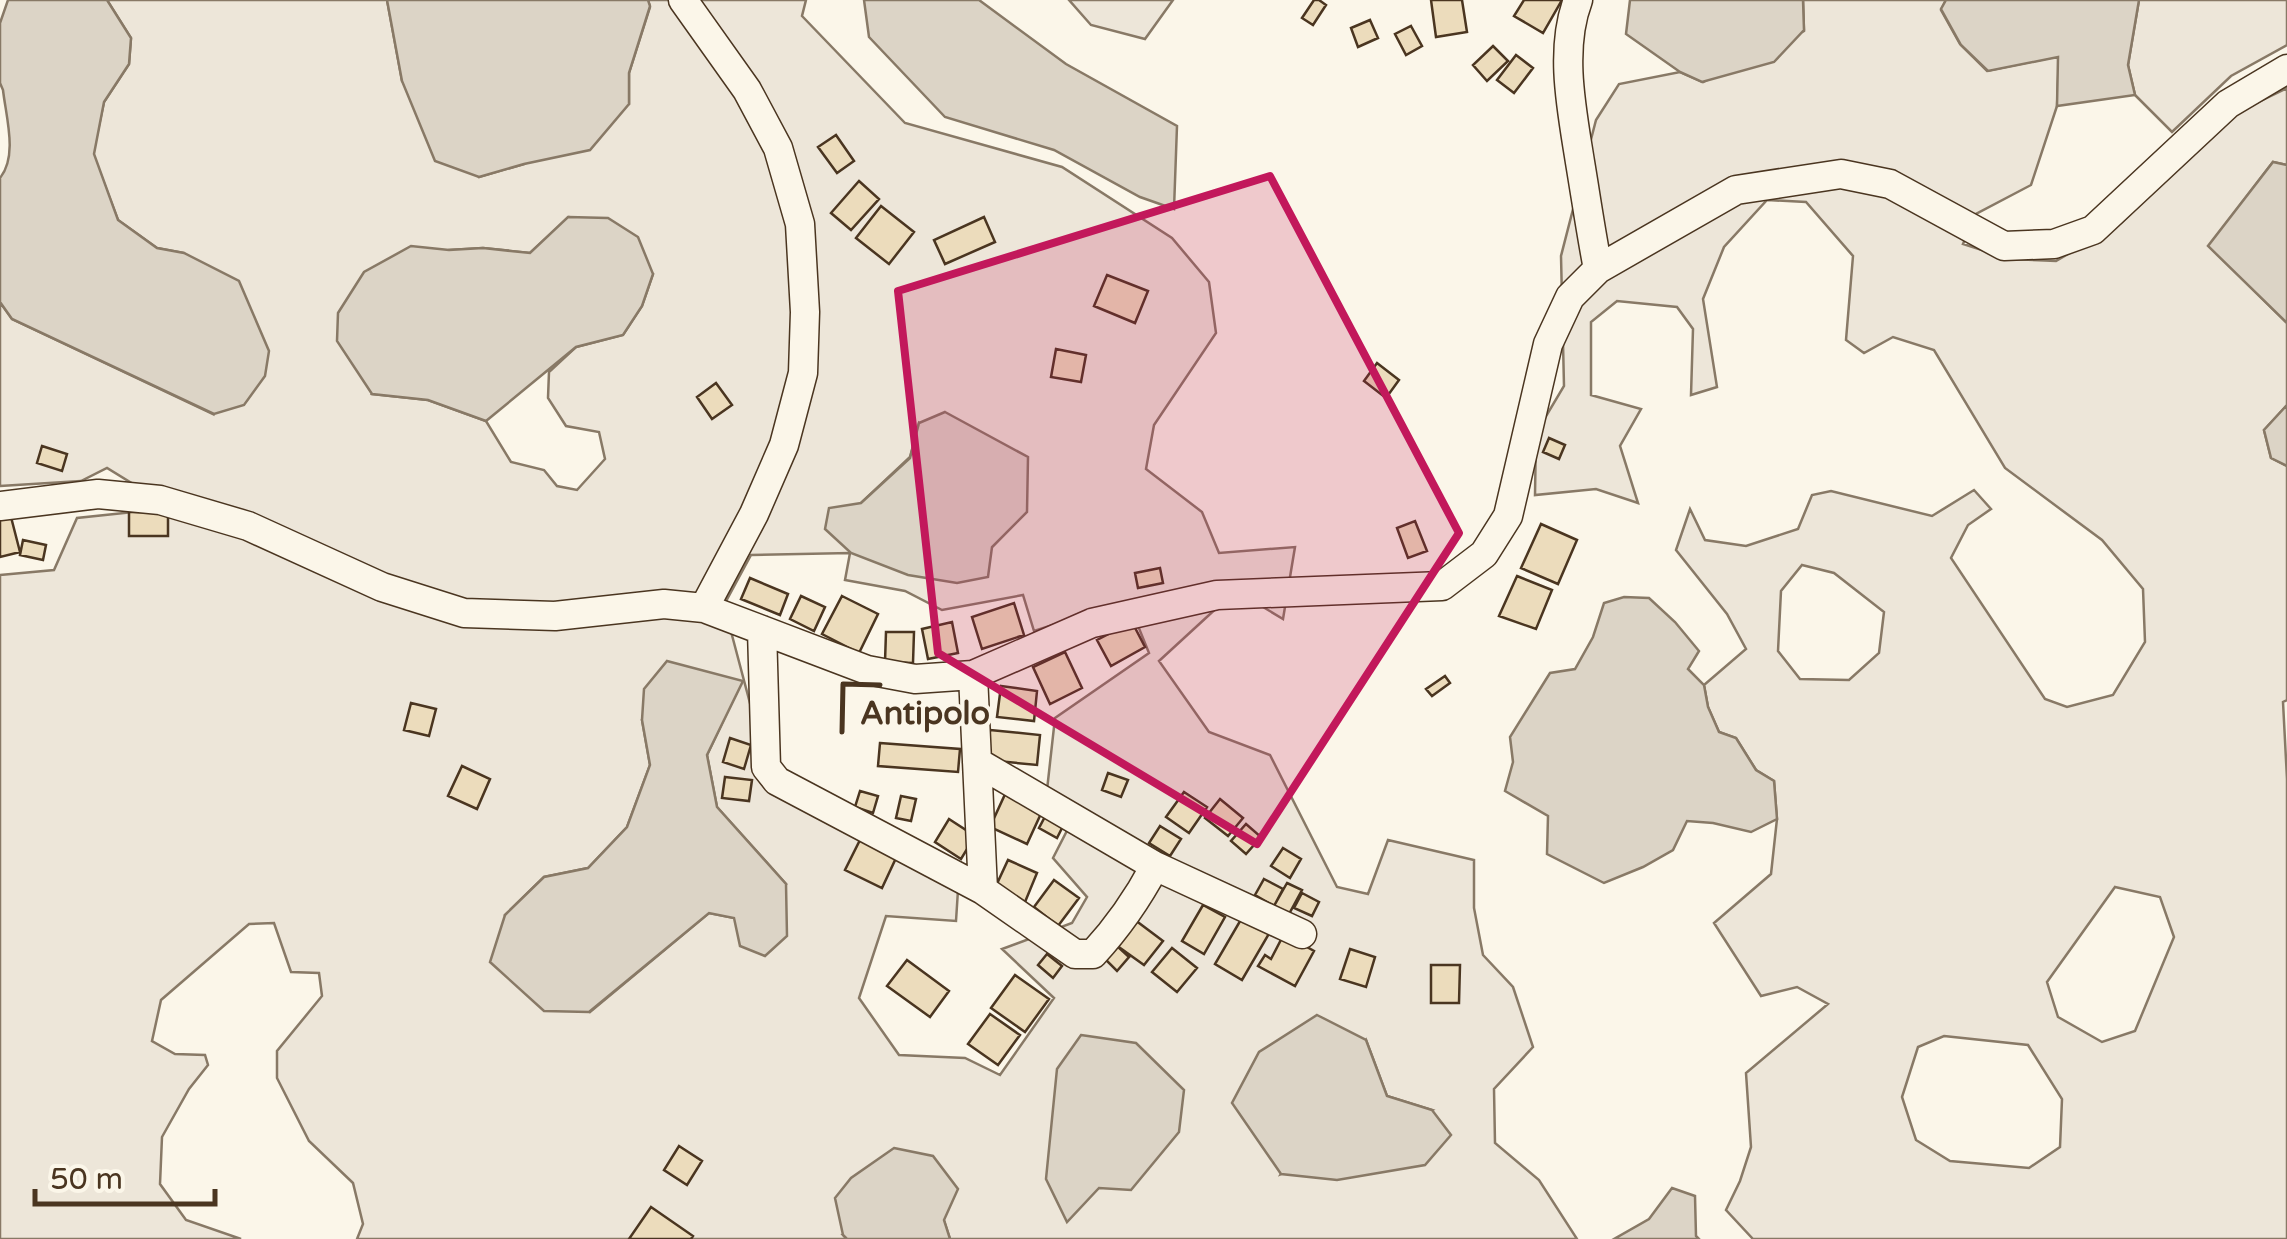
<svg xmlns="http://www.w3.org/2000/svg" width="2287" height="1239" font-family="'Varela Round',sans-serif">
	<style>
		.green { fill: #ede6d9; stroke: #887966; stroke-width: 2.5; fill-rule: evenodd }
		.water { fill: #dcd4c6; stroke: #887966; stroke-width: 2.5 }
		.building { fill: #ecdcbc; stroke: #4a3520; stroke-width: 2.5 }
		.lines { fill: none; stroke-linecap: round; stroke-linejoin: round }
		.minor-casing { stroke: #4a3520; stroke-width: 31 }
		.minor { stroke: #fbf6e9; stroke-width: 28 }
		.wall { stroke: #4a3520; stroke-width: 5 }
		.marked { fill: #c2185b; fill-opacity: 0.2; stroke: #c2185b; stroke-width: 8; stroke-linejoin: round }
		.labels { text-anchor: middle; stroke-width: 8; stroke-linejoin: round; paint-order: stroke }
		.quarter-label { font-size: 32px; font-weight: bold; fill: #4a3520; stroke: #fbf6e9 }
	</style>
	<rect width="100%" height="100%" fill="#fbf6e9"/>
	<path class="green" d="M107,0H387L402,81L479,177L524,164L629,104V73L650,7L648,0H806L802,16L905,123L1062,167L1172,238L1209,282L1216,333L1154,425L1146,469L1202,512L1219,553L1295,547L1283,619L1253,601L1221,604L1159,661L1209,732L1270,755L1337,887L1368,894L1388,840L1474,860V908L1483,955L1513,987L1533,1047L1494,1089L1495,1143L1539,1180L1577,1239H950L944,1221L843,1235L847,1239H357L363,1224L353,1183L309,1141L277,1078V1051L322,996L319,973L291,972L274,923L249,924L161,1000L152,1041L175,1054L205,1055L208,1065L189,1089L162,1137L160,1184L186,1220L241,1239H0V575L54,570L77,518L172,508L107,468L81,481L0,486V302L12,319L213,414L184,253L157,248L118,220L93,154L104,102L129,64L131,38ZM569,217L653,274L642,306L623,335L576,347L549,372L548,398L566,426L599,432L605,459L577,490L557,486L544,470L511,462L486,421L428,400L372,394L449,250L483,248L530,253ZM919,423L1026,512L992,547L861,503L910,457ZM850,553L845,580L905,591L942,610L1023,595L1034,631L1128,601L1149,653L1055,718L1047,790L1076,813L1053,858L1087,897L1072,923L1002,949L1054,998L1000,1075L965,1058L899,1055L859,998L886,916L956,921L958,890L774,794L724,605L751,555ZM742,681L707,755L717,807L786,884L734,918L709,913L590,1012L505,915L544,877L588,868L627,827L650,765L642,720ZM1366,1040L1387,1096L1432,1110L1281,1174Z
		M1069,0H1173L1145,39L1091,25Z
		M1803,0H1946L1941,10L1960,44L1987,71L2059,56L2057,106L2031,185L1976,214L1963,244L2010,259L2056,261L2121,223L2225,118L2287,88V165L2273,162L2209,246L2287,323V405L2264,430L2271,458L2287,466V700L2283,702L2287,779V1239H1753L1726,1210L1740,1181L1751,1147L1746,1073L1828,1004L1797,987L1761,996L1714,923L1771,874L1777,819L1774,781L1756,770L1736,738L1719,732L1708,707L1704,685L1746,649L1727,614L1676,550L1690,509L1705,540L1746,546L1798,529L1812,495L1831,491L1932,516L1974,490L1991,509L1968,525L1951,558L2045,699L2067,707L2113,695L2145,642L2143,589L2102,540L2005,468L1934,350L1893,337L1864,353L1846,340L1853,256L1806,202L1767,200L1724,247L1703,299L1717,387L1691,395L1693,329L1677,307L1617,301L1591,322V395L1641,409L1620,446L1638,503L1596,489L1535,495L1536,433L1564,386L1561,256L1596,120L1619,84L1680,72L1703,82L1804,31ZM1802,565L1834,573L1884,612L1879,653L1849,680L1800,679L1778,651L1781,591ZM2115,887L2160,897L2174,937L2135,1031L2102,1042L2058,1017L2047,982ZM1944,1036L2028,1045L2062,1099L2060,1147L2029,1168L1950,1161L1916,1140L1902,1097L1918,1047Z
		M2139,0H2287V45L2231,76L2172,132L2135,95L2128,65Z"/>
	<path class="water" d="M8,0H107L131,38L129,64L104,102L94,154L118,220L157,248L184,253L239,281L269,351L265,376L244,405L214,414L12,319L0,302V178C18,156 6,117 3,90L0,83V23Z
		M387,0H648L650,6L629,73V104L590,150L524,164L479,177L435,161L402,81Z
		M864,0H979L1066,64L1177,126L1174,209L1140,197L1054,150L945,117L869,37Z
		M1630,0H1803L1804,30L1774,62L1702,82L1680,72L1626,34Z
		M1946,0H2139L2128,65L2135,95L2057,106L2058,57L1988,71L1961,45L1941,9Z
		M2273,162L2287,165V323L2208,246Z
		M568,217L608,218L638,237L653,274L642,306L623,335L576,347L486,421L428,400L372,394L337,341L338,313L364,272L411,246L449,250L483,248L530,253Z
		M2287,405V466L2271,458L2264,430Z
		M945,412L1028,457L1027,512L992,547L988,577L957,583L908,575L851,553L825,529L829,508L861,503L910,458L919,423Z
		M1624,597L1649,598L1675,622L1699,651L1688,669L1704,685L1708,707L1719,732L1736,738L1756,770L1774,781L1777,819L1751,832L1713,823L1687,821L1673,850L1643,867L1604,883L1547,854L1548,816L1505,791L1513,762L1510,737L1550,673L1575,669L1593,637L1604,603Z
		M667,661L743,681L707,755L717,807L786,884L787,936L765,956L740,946L734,918L709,913L589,1012L544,1011L490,962L505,915L544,877L588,868L627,827L650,765L642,720L644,689Z
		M1317,1015L1366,1040L1387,1096L1432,1110L1451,1135L1425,1165L1337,1180L1281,1174L1232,1103L1259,1052Z
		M1081,1035L1136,1043L1184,1090L1179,1132L1131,1190L1099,1188L1067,1222L1046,1179L1057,1069Z
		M894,1148L933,1156L958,1189L944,1220L950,1239H847L843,1235L835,1198L851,1178Z
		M1672,1188L1695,1196L1696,1236L1699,1239H1614L1649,1219Z"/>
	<path class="building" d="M1314,0H1319L1326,5L1313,25L1302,18Z
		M1431,0H1462L1467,32L1436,37Z
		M1524,0H1562L1543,33L1514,16Z
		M1370,20L1378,38L1358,47L1351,28Z
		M1411,26L1422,46L1406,55L1395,34Z
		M1493,46L1508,61L1487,81L1473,65Z
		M1516,55L1533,68L1514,93L1497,80Z
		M836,135L854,161L837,173L818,147Z
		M859,181L879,199L851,230L831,213Z
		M881,206L914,232L889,264L856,238Z
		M984,217L995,242L945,264L934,240Z
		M1107,275L1148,291L1135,323L1094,306Z
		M1056,349L1086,355L1081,382L1051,377Z
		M1377,363L1399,380L1386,398L1364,381Z
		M716,383L732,405L712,419L697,397Z
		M1549,438L1565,445L1559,459L1543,452Z
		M42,446L67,454L62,471L37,463Z
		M129,512H168V536H129Z
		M11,517L20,552L0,557V520Z
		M1415,521L1427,551L1408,558L1397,528Z
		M1541,524L1577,540L1558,584L1521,568Z
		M23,540L46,545L43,560L20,555Z
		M1160,568L1163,583L1138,588L1135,573Z
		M1517,576L1552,590L1536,629L1499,616Z
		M750,578L788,594L780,615L741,599Z
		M801,596L825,607L814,631L790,619Z
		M842,596L878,614L859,653L822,634Z
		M1014,603L1024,635L982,649L972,617Z
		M952,622L958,653L928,659L922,629Z
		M1132,622L1145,647L1111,666L1097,640Z
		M886,632H914L913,663L885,662Z
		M1065,652L1082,688L1050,704L1033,667Z
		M1445,676L1450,683L1432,696L1426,689Z
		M1001,686L1037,691L1034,721L997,717Z
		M411,703L436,709L429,736L404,730Z
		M990,730L1040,735L1037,765L987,760Z
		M730,738L751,745L744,769L723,762Z
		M880,743L960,749L958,772L878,766Z
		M462,766L490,779L477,809L448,796Z
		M1108,773L1128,780L1121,797L1102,790Z
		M725,777L752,780L749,801L722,798Z
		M1007,790L1044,807L1027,844L990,827Z
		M860,791L878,796L873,813L855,807Z
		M1184,792L1207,807L1189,833L1166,817Z
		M901,796L916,799L911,821L896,818Z
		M1220,799L1243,818L1228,836L1205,818Z
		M1048,811L1066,820L1057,838L1039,828Z
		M949,819L975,836L961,859L935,842Z
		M1246,824L1261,837L1246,854L1231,841Z
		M1160,826L1181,839L1170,856L1149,843Z
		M860,840L896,858L882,888L845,870Z
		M1283,848L1301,859L1290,878L1271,866Z
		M1008,860L1037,873L1025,902L995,888Z
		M1264,879L1283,889L1274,906L1255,895Z
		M1054,880L1079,898L1058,926L1034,907Z
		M1287,883L1302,890L1289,914L1274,906Z
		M1302,893L1319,902L1312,916L1294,908Z
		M1203,905L1225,917L1204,954L1182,941Z
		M1243,916L1270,932L1242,980L1215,964Z
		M1135,920L1163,941L1144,965L1116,945Z
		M1284,934L1314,951L1295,986L1258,966L1265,955L1271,959Z
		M1116,945L1129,957L1117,971L1104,958Z
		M1172,948L1197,968L1177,992L1152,972Z
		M1350,949L1375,957L1366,987L1340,979Z
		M1047,954L1062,966L1053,978L1038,965Z
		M907,960L949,991L930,1017L887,986Z
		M1431,965H1460L1459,1003H1431Z
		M1015,975L1049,999L1025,1032L991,1008Z
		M990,1014L1020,1035L998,1065L968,1044Z
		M679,1146L702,1161L687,1185L664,1170Z
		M651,1207L693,1236L691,1239H629Z"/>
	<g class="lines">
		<defs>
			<path id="minor" d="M683,0L747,90L778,148L800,224L805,312L803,373L784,445L754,514L704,608
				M1578,0C1559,50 1572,111 1580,162C1586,198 1591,233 1598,269
				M0,506L98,494L160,500L248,526L382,587L464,613L555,616L664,604L704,608L867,670L915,679L973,675L1092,623L1217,595L1442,586L1484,554L1508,516L1548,344L1570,297L1598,269L1736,190L1841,174L1890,184L2004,246L2054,244L2093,230L2228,104L2287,69
				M762,630L766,767L777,781L983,890L1075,954H1093C1118,927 1138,898 1155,866L1302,934
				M973,675L983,890
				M977,762L1155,866"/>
		</defs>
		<use href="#minor" class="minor-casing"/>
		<use href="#minor" class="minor"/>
		<path class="wall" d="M842,732L843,684L880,685"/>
	</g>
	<path class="marked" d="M1270,176L1459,533L1257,844L938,653L898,291Z"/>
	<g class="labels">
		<g class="quarter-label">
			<text x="925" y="724">Antipolo</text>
		</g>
	</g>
	<path d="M35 1189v15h180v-15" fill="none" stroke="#4a3520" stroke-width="5"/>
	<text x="50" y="1189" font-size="30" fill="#4a3520" stroke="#fbf6e9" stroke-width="8" paint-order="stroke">50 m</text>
</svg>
